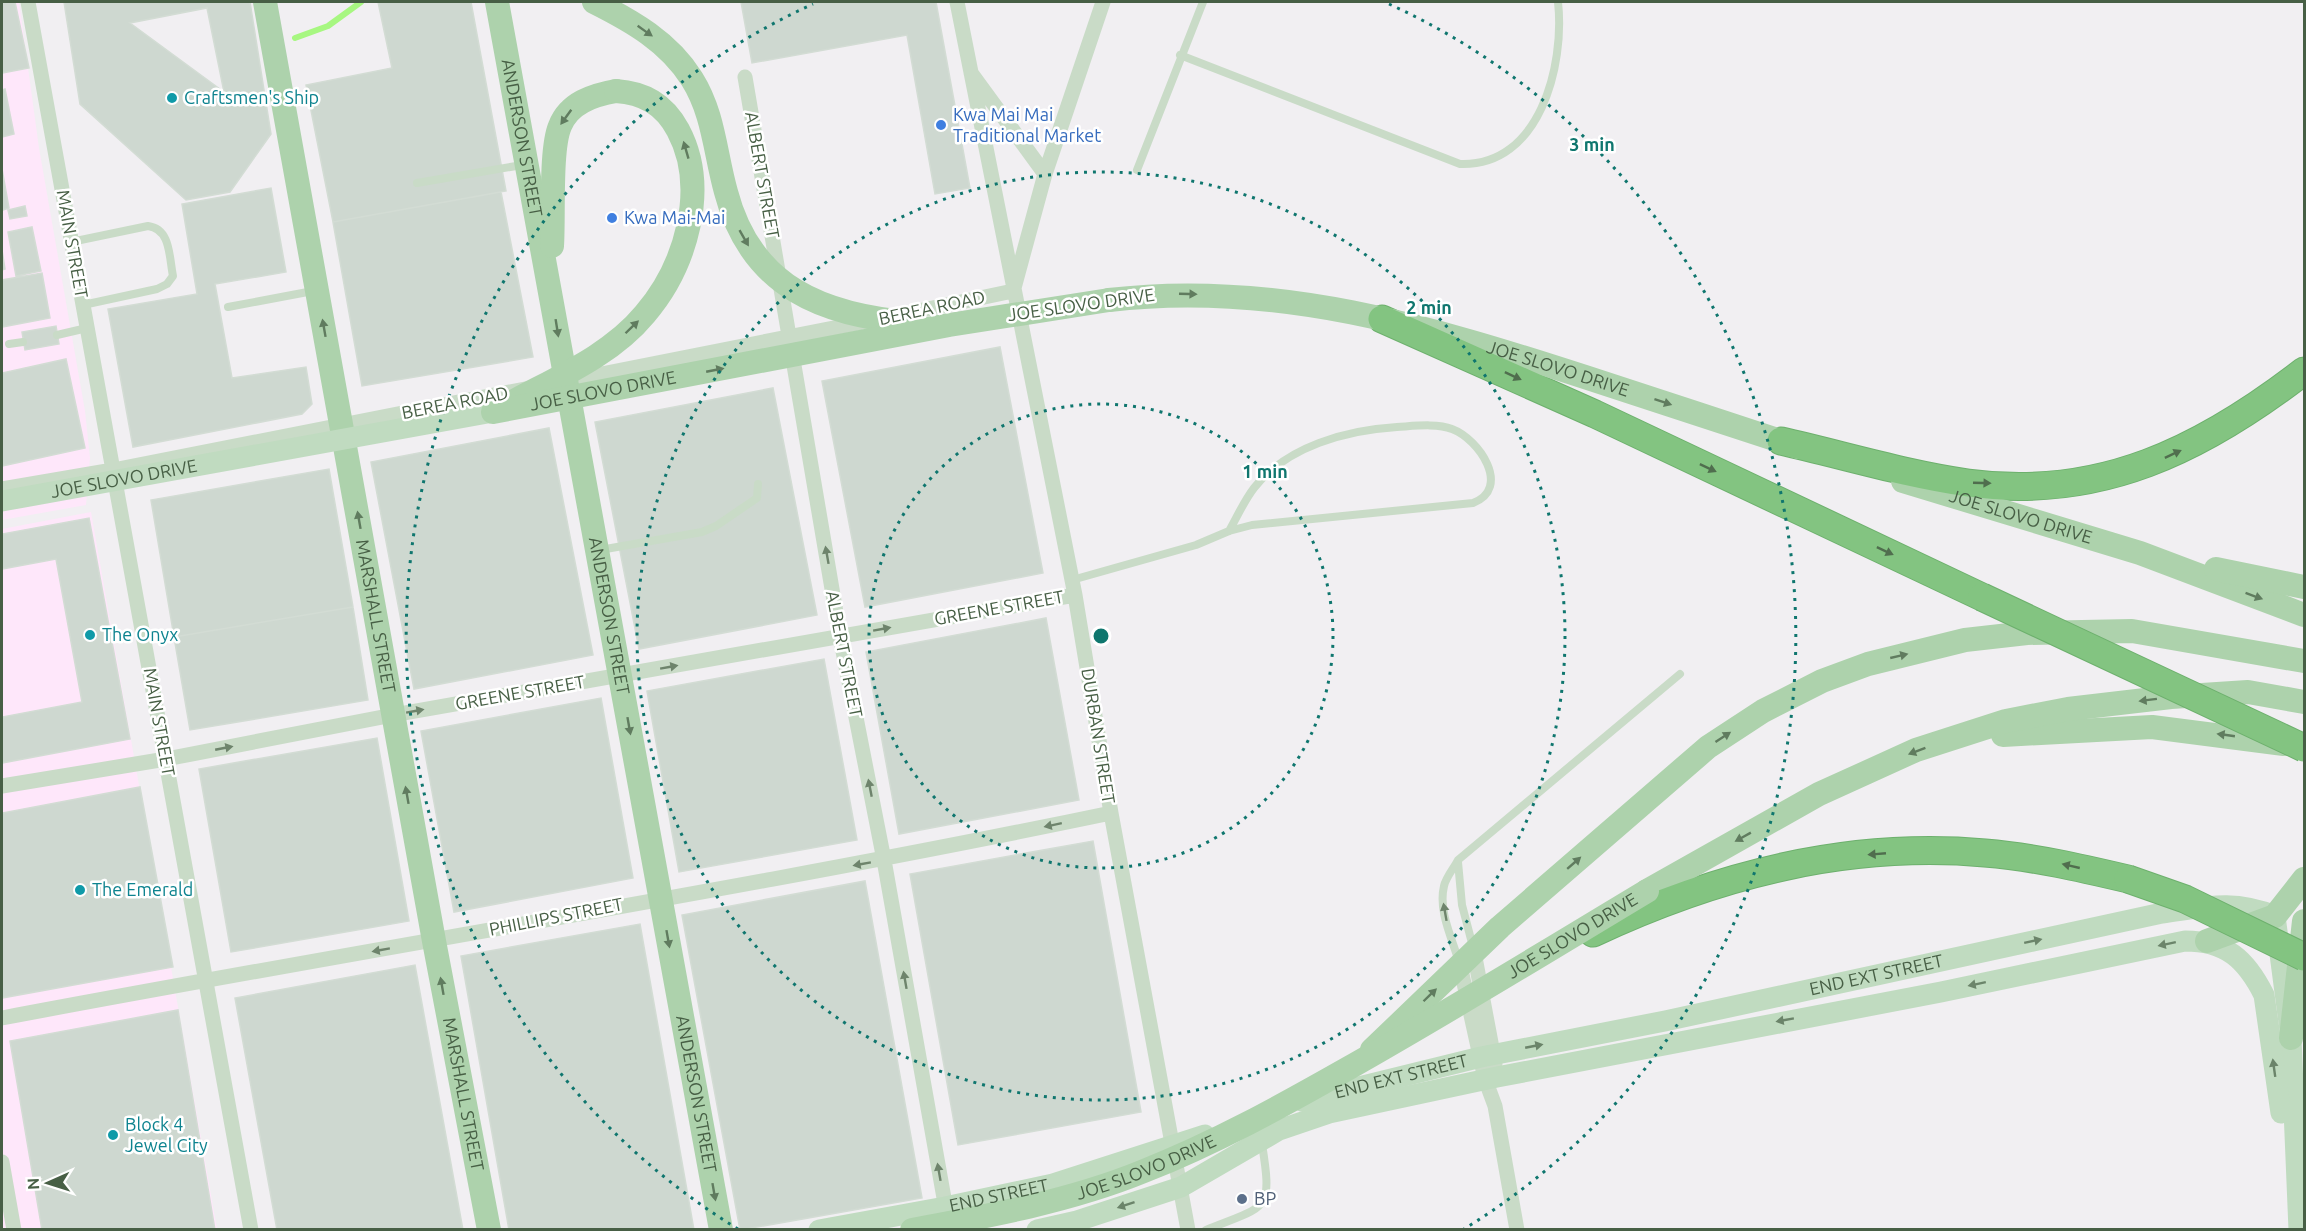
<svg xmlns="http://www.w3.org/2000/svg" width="2306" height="1231" font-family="Ubuntu,sans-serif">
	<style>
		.commercial { fill: #fee7fa }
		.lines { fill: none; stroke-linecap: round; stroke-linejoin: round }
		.stream { stroke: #a7f781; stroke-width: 6 }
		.building { fill: #ced8d0; stroke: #d3dcd4; stroke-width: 1.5; fill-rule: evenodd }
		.highway-casing { stroke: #6db06d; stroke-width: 29 }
		.lane { stroke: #c9dbc7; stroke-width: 8 }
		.street { stroke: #c9dbc7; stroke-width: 15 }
		.secondary { stroke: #c0dbc0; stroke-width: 21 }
		.primary { stroke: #add2ac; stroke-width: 24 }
		.highway { stroke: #83c481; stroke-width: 27 }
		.highway-bridge-casing { stroke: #6db06d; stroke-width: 29; stroke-linecap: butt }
		.secondary-bridge { stroke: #c0dbc0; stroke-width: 21 }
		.primary-bridge { stroke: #add2ac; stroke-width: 24 }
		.highway-bridge { stroke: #83c481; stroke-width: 27 }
		.oneway { fill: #607c5f }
		.oneway2 { fill: #506e4e }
		.oneway3 { fill: #6e846c }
		.oneway4 { fill: #6b846a }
		.ring { fill: none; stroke: #0f766e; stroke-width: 3; stroke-dasharray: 3 6 }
		.culture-dot { fill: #0f9aa8; stroke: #fff; stroke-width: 2 }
		.shop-dot { fill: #3f7fe0; stroke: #fff; stroke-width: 2 }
		.service-dot { fill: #5c6f8a; stroke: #fff; stroke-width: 2 }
		.labels { text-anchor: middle; stroke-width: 5; stroke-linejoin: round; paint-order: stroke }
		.culture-label { font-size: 18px; fill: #0d838f; stroke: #fff; text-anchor: start }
		.shop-label { font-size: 18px; fill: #366cbe; stroke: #fff; text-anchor: start }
		.street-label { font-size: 18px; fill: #475f45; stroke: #fff }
		.service-label { font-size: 18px; fill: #4e5e75; stroke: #fff; text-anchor: start }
		.centre { fill: #0f766e; stroke: #fff; stroke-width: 3 }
		.ring-label { font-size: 18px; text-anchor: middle; font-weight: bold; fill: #0f766e; stroke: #fff; stroke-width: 5; stroke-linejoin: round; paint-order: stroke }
	</style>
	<rect width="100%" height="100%" fill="#f1eff2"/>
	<path class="commercial" d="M2,2H19L39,148L85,411L90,458L86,505L2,520Z
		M91,512L217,1229L2,1230V529Z"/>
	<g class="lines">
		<path class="stream" d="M295,38L328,26L361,2"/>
	</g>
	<path class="building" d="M2,2H15L29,68L2,73Z
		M64,2H250L271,134L230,192L186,200L80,104ZM207,8L224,92L130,23Z
		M378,2H471L506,191L333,222L306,85L392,68Z
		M741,2H936L970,188L935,194L907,35L752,63Z
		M5,89L14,134L2,137V90Z
		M2,169L9,208L3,210L2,204Z
		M271,188L286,272L215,284L232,378L306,367L312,404L302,414L133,447L108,309L197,294L182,204Z
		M501,192L533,357L362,386L333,222Z
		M25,206L27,216L10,219L8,210Z
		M32,227L41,271L16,276L8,232Z
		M2,250L5,269L2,270Z
		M42,273L50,318L2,327V280Z
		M56,326L59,344L25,350L22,332Z
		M1000,347L1043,573L865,607L822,381Z
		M66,359L85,448L2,466V373Z
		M773,388L817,615L639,649L595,422Z
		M549,428L593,655L414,689L371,462Z
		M329,469L353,607L174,637L151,500Z
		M89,518L130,739L2,763V717L82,702L56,559L2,569V534Z
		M353,607L368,700L190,730L174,637Z
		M1046,618L1079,800L899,834L866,652Z
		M824,659L857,840L679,872L647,691Z
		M601,698L633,878L454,912L421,731Z
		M377,738L409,921L231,952L199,769Z
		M140,787L173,967L2,998V813Z
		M1093,841L1141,1112L958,1145L910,874Z
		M865,881L922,1198L740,1230L682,915Z
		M640,924L694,1230H509L461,956Z
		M415,965L463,1230H277L235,998Z
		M178,1010L215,1230H42L10,1041Z"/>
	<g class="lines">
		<defs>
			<path id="highway" d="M1382,319L1595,414L1982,597
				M1781,441C1843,455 1905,474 1968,483C2100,501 2203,449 2304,371
				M1593,933C1717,875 1847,841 1985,853C2034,857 2081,868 2128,879"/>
		</defs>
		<use href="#highway" class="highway-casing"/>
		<path class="lane" d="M1180,55L1460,164C1540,167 1565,65 1558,2
			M1137,170L1203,2
			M417,183L522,165
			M71,242L148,226C171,229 169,257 173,276L167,284L157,289L83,305
			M228,307L313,291
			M57,335L87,328
			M9,344L23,342
			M600,550L702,532L716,526L757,498L758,484
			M1072,580L1196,545L1229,531L1252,525L1473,503C1512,488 1479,439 1452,429C1437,423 1414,426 1397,427C1347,430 1287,446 1254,488C1244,501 1237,517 1229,531
			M1458,862L1462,905L1473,947
			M1459,962C1452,938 1438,911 1444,886C1446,877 1454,868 1458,860L1680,674
			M1206,1230C1267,1205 1273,1213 1262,1144"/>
		<path class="street" d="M28,2L251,1230
			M957,2L1075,595L1111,813L1188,1230
			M971,73L1045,174
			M745,77L840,636L884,860L947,1215
			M1014,288L1045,174L1103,2
			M899,315L1013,291
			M566,381L869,321
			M2,489L113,470L525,389
			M2,786L166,759L393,715L1075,595
			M1474,952L1495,1064
			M1460,965L1485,1079L1495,1106L1517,1230
			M2,1018C371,948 742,890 1111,813
			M2,1162L14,1230"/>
		<g class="secondary">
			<path id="s1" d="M1302,1101L1481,1057L1665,1021L2162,913C2206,907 2232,899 2275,916L2291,1038L2299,1230"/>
			<path id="s2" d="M819,1230L945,1207L1053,1184L1205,1135"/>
			<path d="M1037,1230L1077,1221L1181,1187L1279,1130L1329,1113L1497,1077L1941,992L2185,941C2226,941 2246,959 2264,995L2281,1113"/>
		</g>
		<g class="primary">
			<path id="s3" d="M265,2L434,941L489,1230"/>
			<path id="s4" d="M497,2L721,1230"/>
			<path d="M552,246C554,217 550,149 560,126C569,103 593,95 616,91"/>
			<path id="s5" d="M1109,300C1275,280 1431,327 1588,378C1658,401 1729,424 1799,447"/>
			<path id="s6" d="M1903,481L2140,553L2304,615"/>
			<path d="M2216,569L2304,587"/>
			<path d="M2003,735L2152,727L2284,744"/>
			<path d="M1647,891L1819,794L1916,750L2006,721L2068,709L2171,697L2248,692L2304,702"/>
			<path d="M2207,941L2275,916L2304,879"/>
			<path d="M2291,1038L2304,921"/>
			<path d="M1372,1050L1500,927L1708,747L1763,711L1822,681L1868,664L1965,640L2027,633L2132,631L2304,661"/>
		</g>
		<use href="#highway" class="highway"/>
		<defs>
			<path id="highway-bridge" d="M1982,597L2304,748
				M2128,879L2185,899L2304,957"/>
		</defs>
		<use href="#highway-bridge" class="highway-bridge-casing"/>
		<path class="secondary-bridge" id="s7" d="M2,501L493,412"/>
		<g class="primary-bridge">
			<path d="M594,2C632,21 669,42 692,79C714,114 715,153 726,192C751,288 824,316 915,323"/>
			<path d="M516,400C561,376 612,354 645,314C686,266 709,188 678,130C664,104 644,93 616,91"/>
			<path id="s8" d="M493,412L949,325L1109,300"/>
			<path id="s9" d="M912,1230C989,1216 1071,1201 1144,1171C1215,1143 1280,1107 1347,1069C1448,1012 1547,951 1647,891"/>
		</g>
		<use href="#highway-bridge" class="highway-bridge"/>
	</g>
	<defs><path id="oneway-solid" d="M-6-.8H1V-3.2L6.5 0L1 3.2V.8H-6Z" transform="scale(1.5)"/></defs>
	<g class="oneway">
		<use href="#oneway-solid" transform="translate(645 31) rotate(35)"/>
		<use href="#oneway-solid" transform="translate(566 117) rotate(126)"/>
		<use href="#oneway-solid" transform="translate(686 150) rotate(-106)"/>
		<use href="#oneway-solid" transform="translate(744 238) rotate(60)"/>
		<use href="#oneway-solid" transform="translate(1188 294) rotate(2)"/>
		<use href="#oneway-solid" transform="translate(632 327) rotate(-44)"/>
		<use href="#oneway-solid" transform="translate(324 328) rotate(-100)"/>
		<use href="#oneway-solid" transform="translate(557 328) rotate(81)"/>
		<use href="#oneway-solid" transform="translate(715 370) rotate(-11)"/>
		<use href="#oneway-solid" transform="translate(1663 402) rotate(18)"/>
		<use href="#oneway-solid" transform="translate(359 520) rotate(-100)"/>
		<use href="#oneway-solid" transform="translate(2254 596) rotate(20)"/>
		<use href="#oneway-solid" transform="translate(1899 656) rotate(-13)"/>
		<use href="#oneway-solid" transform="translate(2148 700) rotate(173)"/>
		<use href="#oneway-solid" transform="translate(629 726) rotate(80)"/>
		<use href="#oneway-solid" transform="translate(2226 735) rotate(-172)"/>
		<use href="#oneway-solid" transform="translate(1723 737) rotate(-33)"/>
		<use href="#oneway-solid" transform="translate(1917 751) rotate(159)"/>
		<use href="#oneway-solid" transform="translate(407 795) rotate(-100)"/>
		<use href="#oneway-solid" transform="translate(1743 837) rotate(151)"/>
		<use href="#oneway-solid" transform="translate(1574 863) rotate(-41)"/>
		<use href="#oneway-solid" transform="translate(668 939) rotate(80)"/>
		<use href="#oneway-solid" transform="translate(442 986) rotate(-100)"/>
		<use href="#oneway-solid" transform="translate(1430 995) rotate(-44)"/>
		<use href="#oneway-solid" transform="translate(714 1192) rotate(80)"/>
	</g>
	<g class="oneway2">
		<use href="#oneway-solid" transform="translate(1513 376) rotate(25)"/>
		<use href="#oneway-solid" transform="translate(2173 454) rotate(-25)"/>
		<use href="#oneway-solid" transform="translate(1708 468) rotate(25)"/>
		<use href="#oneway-solid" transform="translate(1982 483) rotate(2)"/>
		<use href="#oneway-solid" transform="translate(1885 551) rotate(25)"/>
		<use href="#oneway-solid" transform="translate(1877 854) rotate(175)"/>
		<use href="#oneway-solid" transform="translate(2071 866) rotate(-167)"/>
	</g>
	<g class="oneway3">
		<use href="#oneway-solid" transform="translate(827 555) rotate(-100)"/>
		<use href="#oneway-solid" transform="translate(882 629) rotate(-10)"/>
		<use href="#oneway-solid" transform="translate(669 667) rotate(-10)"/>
		<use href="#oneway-solid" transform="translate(415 711) rotate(-10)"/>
		<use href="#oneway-solid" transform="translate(224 748) rotate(-11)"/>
		<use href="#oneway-solid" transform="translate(870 788) rotate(-101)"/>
		<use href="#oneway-solid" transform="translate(1053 825) rotate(168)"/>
		<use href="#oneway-solid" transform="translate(862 864) rotate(170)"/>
		<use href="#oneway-solid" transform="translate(1445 912) rotate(-100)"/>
		<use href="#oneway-solid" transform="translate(381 950) rotate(170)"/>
		<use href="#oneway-solid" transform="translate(905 980) rotate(-100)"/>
		<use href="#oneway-solid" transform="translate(939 1172) rotate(-100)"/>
	</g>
	<g class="oneway4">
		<use href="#oneway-solid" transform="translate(2033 941) rotate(-12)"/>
		<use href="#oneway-solid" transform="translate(2167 944) rotate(168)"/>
		<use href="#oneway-solid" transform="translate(1977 984) rotate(168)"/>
		<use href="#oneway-solid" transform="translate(1785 1020) rotate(170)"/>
		<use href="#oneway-solid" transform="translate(1534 1046) rotate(-11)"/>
		<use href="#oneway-solid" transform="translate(2274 1068) rotate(-98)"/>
		<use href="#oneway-solid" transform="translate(1126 1205) rotate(162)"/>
	</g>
	<g class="ring">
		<circle cx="1101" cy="636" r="232"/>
		<circle cx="1101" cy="636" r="464"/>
		<path d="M738 1229A695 695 0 0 1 813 4M1389 4A695 695 0 0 1 1464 1229"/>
	</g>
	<g class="culture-dot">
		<circle cx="172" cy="98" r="6"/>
		<circle cx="90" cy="635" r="6"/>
		<circle cx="80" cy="890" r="6"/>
		<circle cx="113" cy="1135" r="6"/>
	</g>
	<g class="shop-dot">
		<circle cx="941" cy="125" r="6"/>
		<circle cx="612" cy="218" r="6"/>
	</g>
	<circle class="service-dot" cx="1242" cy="1199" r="6"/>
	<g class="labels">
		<g class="culture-label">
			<text x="184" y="104">Craftsmen's Ship</text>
			<text x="102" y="641">The Onyx</text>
			<text x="92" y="896">The Emerald</text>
			<text x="125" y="1131">Block 4<tspan x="125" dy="21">Jewel City</tspan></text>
		</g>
		<g class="shop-label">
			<text x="953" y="121">Kwa Mai Mai<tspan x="953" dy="21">Traditional Market</tspan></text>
			<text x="624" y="224">Kwa Mai-Mai</text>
		</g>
		<g class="street-label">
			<text dy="6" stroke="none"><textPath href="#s4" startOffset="138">ANDERSON STREET</textPath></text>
			<text transform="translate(762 175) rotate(80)" y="6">ALBERT STREET</text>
			<text transform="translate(72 244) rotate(80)" y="6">MAIN STREET</text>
			<text transform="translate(1081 305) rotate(-8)" y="6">JOE SLOVO DRIVE</text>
			<text transform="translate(932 308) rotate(-12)" y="6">BEREA ROAD</text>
			<text dy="6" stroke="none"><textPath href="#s5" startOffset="458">JOE SLOVO DRIVE</textPath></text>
			<text dy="6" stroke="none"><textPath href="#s8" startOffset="112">JOE SLOVO DRIVE</textPath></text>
			<text transform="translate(455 403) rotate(-11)" y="6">BEREA ROAD</text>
			<text dy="6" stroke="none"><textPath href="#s7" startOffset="124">JOE SLOVO DRIVE</textPath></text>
			<text dy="6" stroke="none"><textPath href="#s6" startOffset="123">JOE SLOVO DRIVE</textPath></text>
			<text transform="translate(999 608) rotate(-10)" y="6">GREENE STREET</text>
			<text dy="6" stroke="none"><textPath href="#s3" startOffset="624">MARSHALL STREET</textPath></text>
			<text dy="6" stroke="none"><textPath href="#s4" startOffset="624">ANDERSON STREET</textPath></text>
			<text transform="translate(844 654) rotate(79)" y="6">ALBERT STREET</text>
			<text transform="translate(520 693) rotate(-10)" y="6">GREENE STREET</text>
			<text transform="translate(159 722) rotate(80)" y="6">MAIN STREET</text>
			<text transform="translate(1098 736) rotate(81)" y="6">DURBAN STREET</text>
			<text transform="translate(556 917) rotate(-11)" y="6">PHILLIPS STREET</text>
			<text dy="6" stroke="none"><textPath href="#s9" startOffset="729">JOE SLOVO DRIVE</textPath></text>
			<text dy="6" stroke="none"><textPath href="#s1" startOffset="588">END EXT STREET</textPath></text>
			<text dy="6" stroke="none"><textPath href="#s1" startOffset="102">END EXT STREET</textPath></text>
			<text dy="6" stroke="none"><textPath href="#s3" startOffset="1110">MARSHALL STREET</textPath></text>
			<text dy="6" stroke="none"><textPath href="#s4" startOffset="1110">ANDERSON STREET</textPath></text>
			<text dy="6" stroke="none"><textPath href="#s9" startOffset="243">JOE SLOVO DRIVE</textPath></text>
			<text dy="6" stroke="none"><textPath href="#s2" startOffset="183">END STREET</textPath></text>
		</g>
		<g class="service-label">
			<text x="1254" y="1205">BP</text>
		</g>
	</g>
	<circle cx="1101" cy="636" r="9" class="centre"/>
	<g class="ring-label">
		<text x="1592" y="151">3 min</text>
		<text x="1429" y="314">2 min</text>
		<text x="1265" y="478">1 min</text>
	</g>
	<rect width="2306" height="1231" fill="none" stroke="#475f45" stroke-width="6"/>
	<g transform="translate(48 1183) rotate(267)" stroke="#ffffff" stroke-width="4.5" paint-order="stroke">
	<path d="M0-4.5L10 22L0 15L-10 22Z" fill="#475f45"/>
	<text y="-9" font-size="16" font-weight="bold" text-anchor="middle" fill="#475f45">N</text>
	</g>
</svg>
